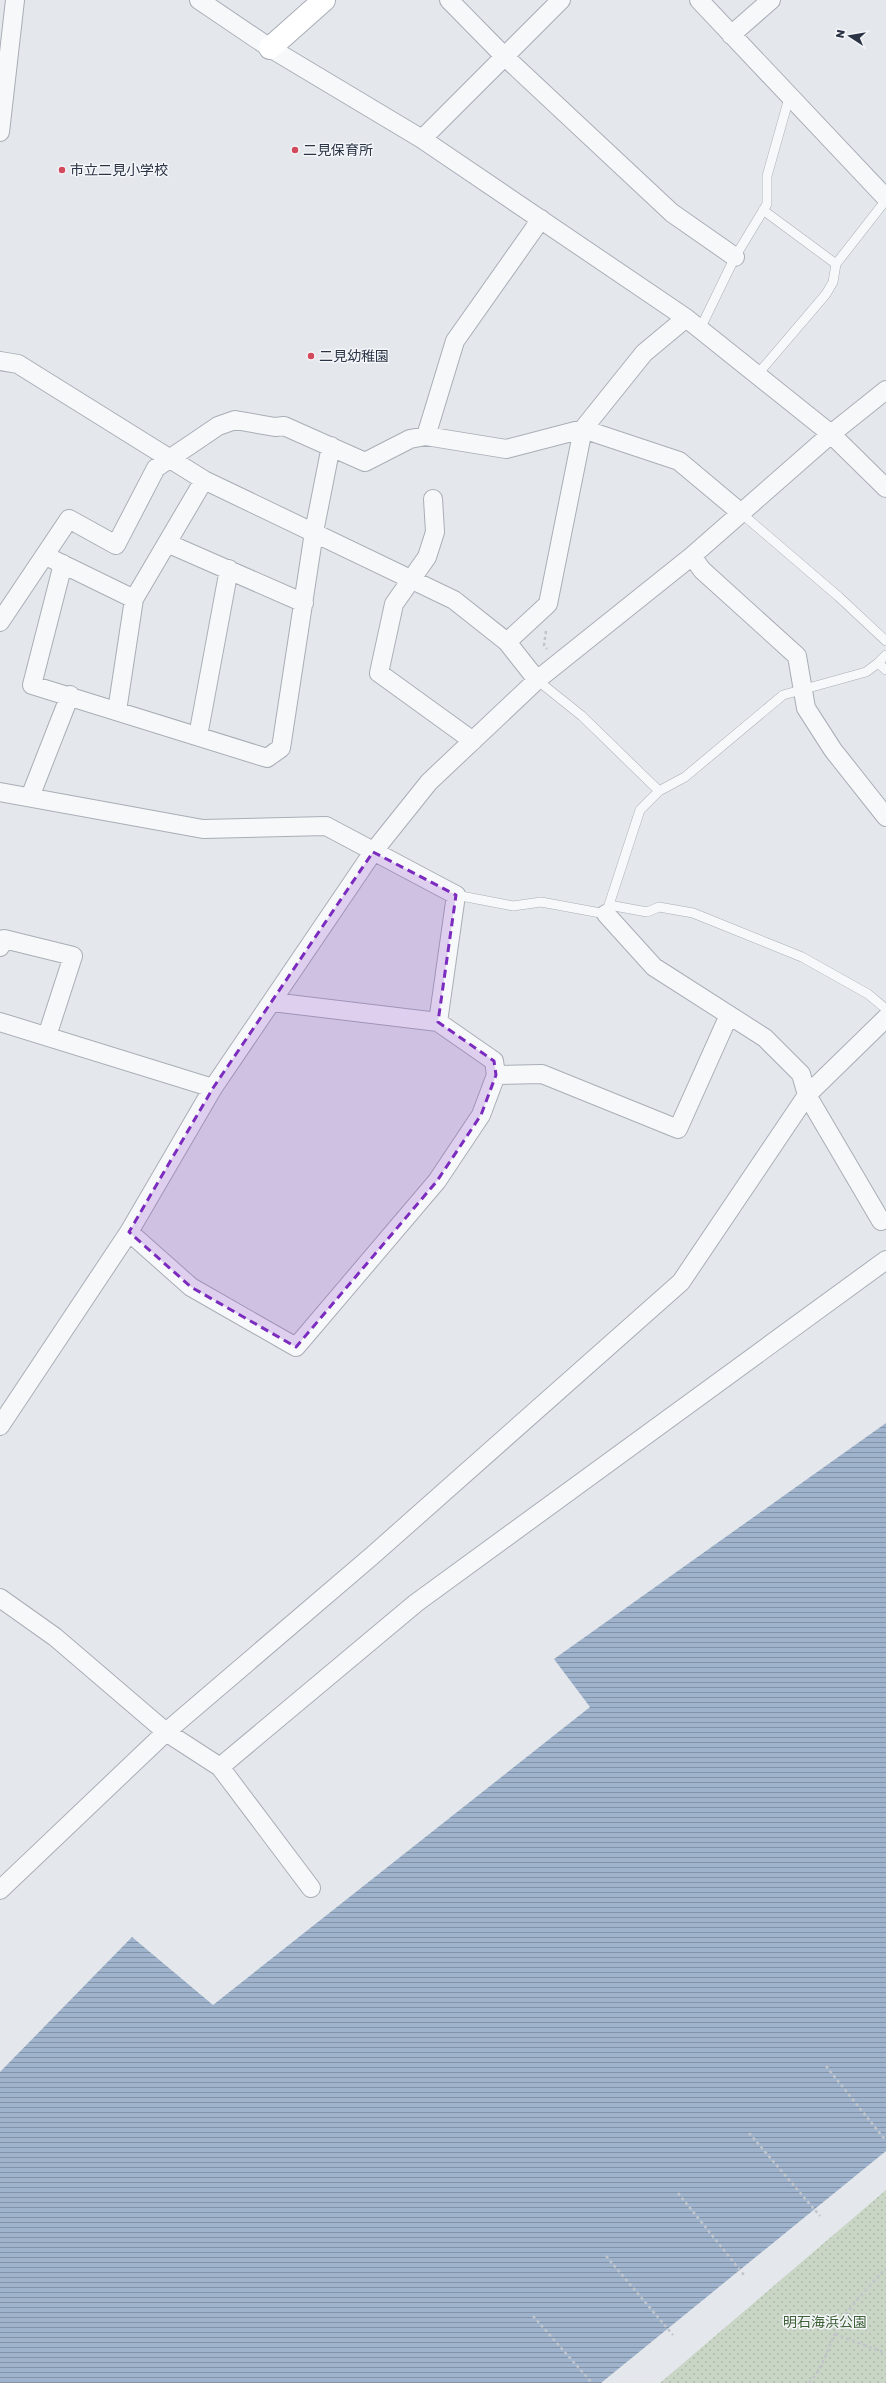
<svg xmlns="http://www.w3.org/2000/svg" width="886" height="2383" font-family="'Golos Text','Noto Sans JP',sans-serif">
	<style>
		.park { fill: url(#park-dots) }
		.water { fill: url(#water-rules) }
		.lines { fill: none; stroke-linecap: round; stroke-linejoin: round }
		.lane-casing { stroke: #a9aeb7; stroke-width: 10 }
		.street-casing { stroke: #a9aeb7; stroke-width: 20 }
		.secondary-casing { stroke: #a9aeb7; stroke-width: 24 }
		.path { stroke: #c2c5cb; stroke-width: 2.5; stroke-dasharray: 3 3; stroke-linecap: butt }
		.lane { stroke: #f7f8fa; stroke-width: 9 }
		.street { stroke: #f7f8fa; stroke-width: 18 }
		.secondary { stroke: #fff; stroke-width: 22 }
		.marked { fill: #7b2cbf; fill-opacity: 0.2; stroke: #7b2cbf; stroke-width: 3; stroke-dasharray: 8 5; stroke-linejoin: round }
		.poi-dot { fill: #d1495b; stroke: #f4f6f9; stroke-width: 1.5 }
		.labels { text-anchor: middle; stroke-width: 3; stroke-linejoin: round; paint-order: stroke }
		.poi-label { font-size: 14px; fill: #2b3445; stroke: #f4f6f9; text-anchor: start }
		.park-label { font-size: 14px; fill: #3f6138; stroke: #f4f6f9 }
	</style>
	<defs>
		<pattern id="park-dots" width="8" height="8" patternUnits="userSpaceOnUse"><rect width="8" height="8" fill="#c9d6c5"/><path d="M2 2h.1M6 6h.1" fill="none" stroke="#adb8ab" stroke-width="1.8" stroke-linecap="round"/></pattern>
		<pattern id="water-rules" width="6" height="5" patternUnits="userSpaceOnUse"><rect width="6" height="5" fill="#9fb4cc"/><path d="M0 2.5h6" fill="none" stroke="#8293a7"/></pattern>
	</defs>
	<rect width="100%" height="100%" fill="#e4e7ec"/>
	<path class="park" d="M886,2190V2383H660Z"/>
	<path class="water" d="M886,1423V2151L601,2383H0V2072L132,1937L213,2005L590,1707L554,1659Z"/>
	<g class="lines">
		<defs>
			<path id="lane" d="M763,210L836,264
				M700,329L735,257L767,204V176L789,98
				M757,375L826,294L833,282L836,264L886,200
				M741,513L839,597L886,641
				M878,663L886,655
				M537,680L582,716L659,791
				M456,895L513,906L541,902L606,914L640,810L659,791L685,777L783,695L866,672L878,663L886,670
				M609,905L647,912L659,907L693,913L802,957L868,994L886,1009"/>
			<path id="street" d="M199,0L270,48L422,139L686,318L831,434L886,488
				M449,0L503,55L672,213L735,257
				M699,0L886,198
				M731,35L771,0
				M0,132L15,0
				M422,139L561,0
				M0,361L18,364L204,480L454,600L507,642
				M426,436L455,341L541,219
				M433,499L435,532L427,557L394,604L379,673L473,741
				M167,543L304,603
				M692,556L702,570L797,656L806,708L833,750L886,817
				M52,559L134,599
				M63,564L32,685L267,758L281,748L314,532L331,446
				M0,622L69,519L116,545L156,468L218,426L235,420L275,427L284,426L365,462L410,439L426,436L506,449L583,429L679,461L741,513
				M537,680L507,642L548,604L583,429L644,353L686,318
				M117,711L134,599L204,480
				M198,736L229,569
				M0,792L203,829L326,826L456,895L438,1022
				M30,797L70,695
				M606,914L654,967L765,1038L801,1074L807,1095L881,1221
				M0,947L4,939L73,956L47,1036
				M0,1022L213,1088
				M496,1075L542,1074L678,1129L729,1015
				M129,1232L191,1287L296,1347L437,1181L481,1115L496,1075L494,1061L438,1022L272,1002
				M0,1426L129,1232L213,1088L373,852L429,782L537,680L692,556L831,434L886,390
				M0,1598L55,1637L166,1732L220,1767L311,1888
				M220,1767L416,1603L886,1260
				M0,1890L166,1732L373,1555L681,1282L807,1095L886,1018"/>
			<path id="secondary" d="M270,48L324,0"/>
		</defs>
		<use href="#lane" class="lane-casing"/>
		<use href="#street" class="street-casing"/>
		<use href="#secondary" class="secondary-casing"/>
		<path class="path" d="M546,631L544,645L547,649
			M826,2066L886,2141
			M749,2133L820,2216
			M678,2193L744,2275
			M606,2256L673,2335
			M533,2316L592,2383
			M835,2334L886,2353
			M809,2383C825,2365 827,2349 837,2329C849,2306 869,2287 886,2268"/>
		<use href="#lane" class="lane"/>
		<use href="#street" class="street"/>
		<use href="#secondary" class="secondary"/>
	</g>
	<path class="marked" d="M373,852L456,895L438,1022L494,1061L496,1075L481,1115L437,1181L296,1347L191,1287L129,1232L213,1088Z"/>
	<g class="poi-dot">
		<circle cx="295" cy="150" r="4"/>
		<circle cx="62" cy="170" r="4"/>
		<circle cx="311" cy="356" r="4"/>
	</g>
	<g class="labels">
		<g class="poi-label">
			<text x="303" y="155">二見保育所</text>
			<text x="70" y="175">市立二見小学校</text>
			<text x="319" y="361">二見幼稚園</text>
		</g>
		<g class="park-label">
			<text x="825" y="2327">明石海浜公園</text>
		</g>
	</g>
	<g transform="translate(850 36) rotate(282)" stroke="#f4f6f9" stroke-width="3" paint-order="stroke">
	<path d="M0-3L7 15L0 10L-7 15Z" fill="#2b3445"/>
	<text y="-6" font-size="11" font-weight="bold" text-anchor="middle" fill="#2b3445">N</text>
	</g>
</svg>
